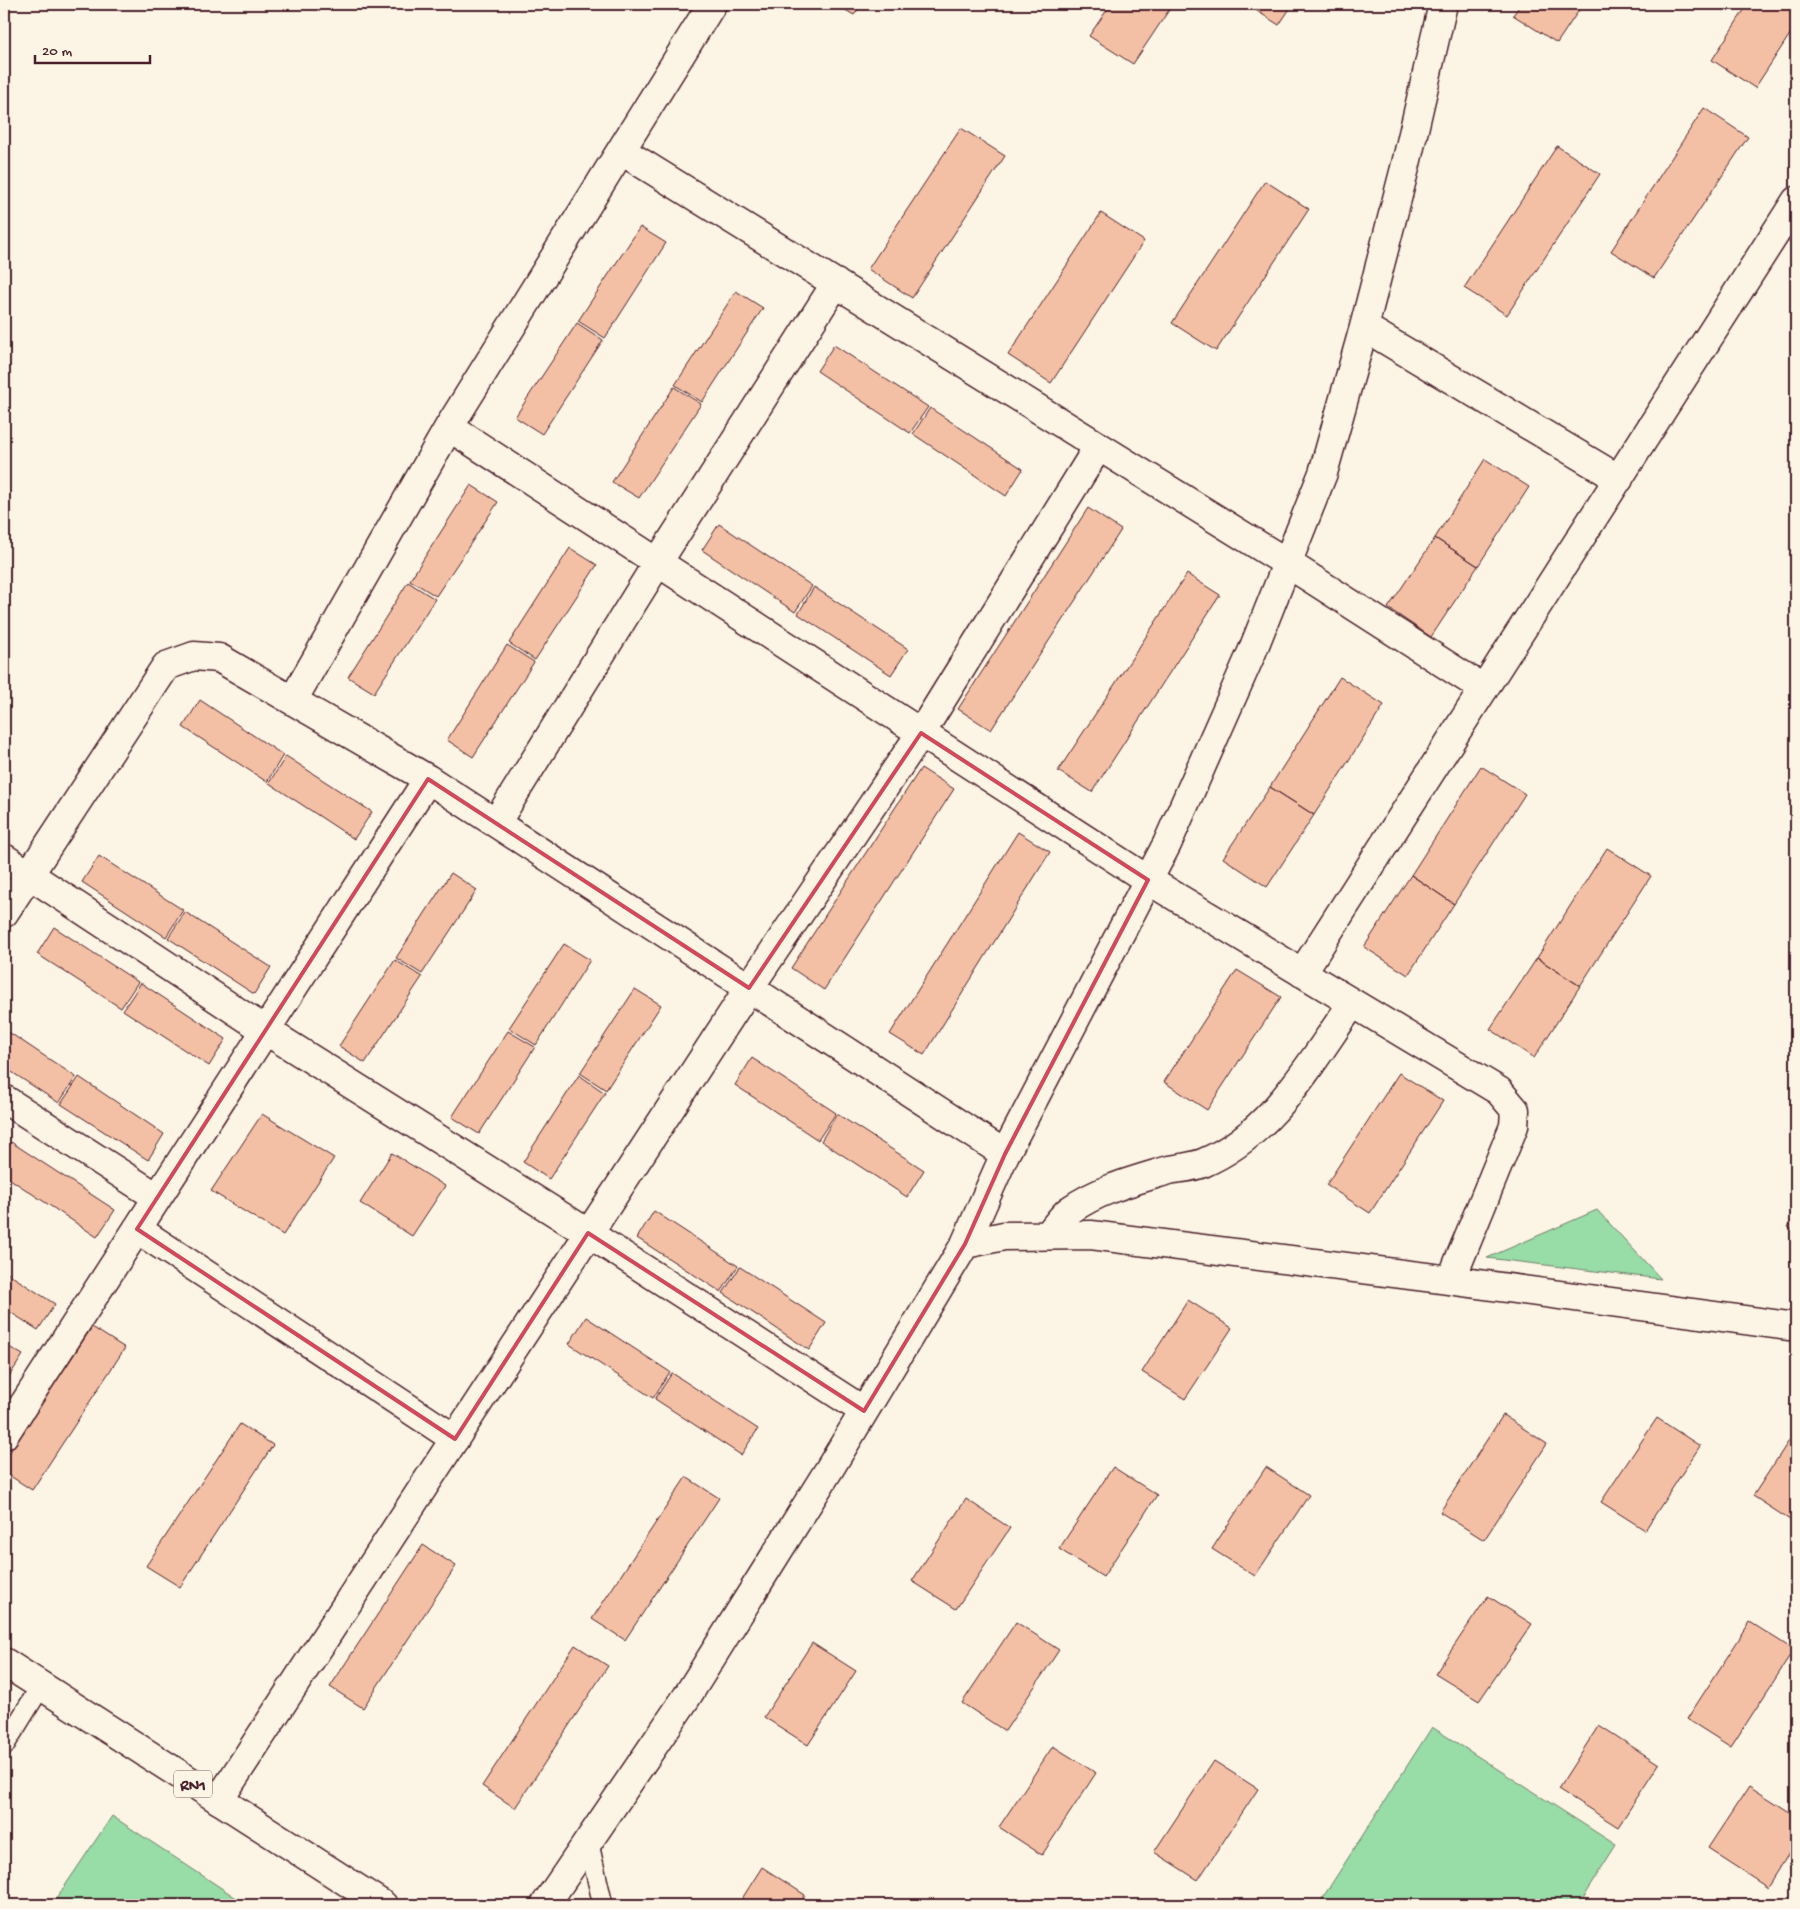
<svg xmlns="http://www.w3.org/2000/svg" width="1800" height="1909" font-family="'Gochi Hand',sans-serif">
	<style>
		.green { fill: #98dca7; stroke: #717e69 }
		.building { fill: #f4c0a5; stroke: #4a1f2b }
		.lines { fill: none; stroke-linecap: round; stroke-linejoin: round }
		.service-casing { stroke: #4a1f2b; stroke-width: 22 }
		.minor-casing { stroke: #4a1f2b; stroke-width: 31 }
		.trunk-casing { stroke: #4a1f2b; stroke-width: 31 }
		.service { stroke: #fcf5e5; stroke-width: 19 }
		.minor { stroke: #fcf5e5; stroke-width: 28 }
		.trunk { stroke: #fcf5e5; stroke-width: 28 }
		.marked { fill: none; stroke: #d1495b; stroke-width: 4; stroke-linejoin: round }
		.labels { text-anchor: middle; stroke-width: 4.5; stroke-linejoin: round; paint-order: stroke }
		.shield { fill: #fcf5e5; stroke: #7f5f63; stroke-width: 1 }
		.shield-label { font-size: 16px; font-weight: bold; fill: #4a1f2b }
	</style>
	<rect width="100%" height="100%" fill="#fcf5e5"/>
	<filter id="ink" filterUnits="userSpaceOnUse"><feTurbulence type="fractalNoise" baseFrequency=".02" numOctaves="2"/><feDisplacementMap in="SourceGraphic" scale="10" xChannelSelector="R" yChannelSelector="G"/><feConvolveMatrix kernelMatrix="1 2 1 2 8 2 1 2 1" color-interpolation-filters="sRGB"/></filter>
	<g filter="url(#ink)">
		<path class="green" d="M1597,1210L1661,1279L1487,1258Z
			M1432,1727L1616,1845L1578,1905H1318Z
			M112,1816L247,1905H52Z"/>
		<path class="building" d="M835,4H862L854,15Z
			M1111,4H1173L1133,64L1089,36Z
			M1246,4H1293L1279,25Z
			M1521,4H1583L1557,43L1513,15Z
			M1748,4H1796V25L1755,88L1712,60Z
			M1704,108L1748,137L1654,278L1611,251Z
			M961,128L1005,156L912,298L868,269Z
			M1557,146L1600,174L1507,315L1464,288Z
			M1265,181L1309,209L1216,351L1172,323Z
			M1101,213L1144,241L1051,383L1008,355Z
			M640,227L666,243L605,338L578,321Z
			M736,291L763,308L702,402L675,385Z
			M577,323L603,340L542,434L515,417Z
			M834,345L928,407L910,433L817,371Z
			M674,387L701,404L639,498L612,482Z
			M930,408L1023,469L1006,496L913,434Z
			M1485,459L1529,487L1478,566L1435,538Z
			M471,485L498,502L436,596L410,580Z
			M1088,508L1121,530L991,730L958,709Z
			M719,524L812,586L795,612L702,550Z
			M1435,538L1478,566L1431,637L1388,608Z
			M570,548L597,565L535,660L509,643Z
			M1187,574L1220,595L1092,792L1058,771Z
			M408,582L435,599L374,693L348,677Z
			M814,587L908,649L891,675L798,614Z
			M507,645L534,662L473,757L447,740Z
			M1340,677L1384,705L1314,815L1270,787Z
			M200,700L283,755L267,782L183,727Z
			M286,756L372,812L354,839L269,783Z
			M1481,766L1525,794L1454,904L1411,875Z
			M921,768L954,789L824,990L791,968Z
			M1270,787L1314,815L1267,887L1223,858Z
			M1018,832L1050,852L924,1055L890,1034Z
			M1607,848L1651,876L1580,986L1537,958Z
			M99,856L183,910L166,937L82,882Z
			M451,873L477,890L422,974L396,958Z
			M1411,875L1454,904L1408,975L1364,947Z
			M185,912L271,967L254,994L168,938Z
			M54,927L138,982L121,1008L37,954Z
			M564,944L590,960L536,1045L509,1028Z
			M1537,958L1580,986L1534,1058L1490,1029Z
			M395,960L422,977L365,1063L339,1046Z
			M1237,970L1281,997L1207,1110L1164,1082Z
			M141,983L226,1039L209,1066L123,1010Z
			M635,989L661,1005L606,1090L580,1073Z
			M4,1029L76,1077L59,1103L4,1067Z
			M508,1031L535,1047L479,1134L452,1117Z
			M752,1058L836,1113L818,1140L735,1085Z
			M1399,1073L1443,1101L1370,1213L1326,1185Z
			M579,1075L605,1093L549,1179L523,1162Z
			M79,1077L164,1134L148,1160L61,1104Z
			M262,1114L334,1158L283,1235L211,1191Z
			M837,1114L924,1170L907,1197L821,1141Z
			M11,1142L115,1210L97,1237L4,1175V1153Z
			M392,1153L445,1186L412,1236L360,1203Z
			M654,1211L738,1266L721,1292L637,1238Z
			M1796,1214V1233L1788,1227Z
			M740,1267L826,1323L809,1350L723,1293Z
			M4,1271L55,1304L38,1330L4,1308Z
			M1188,1300L1232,1328L1185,1399L1142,1372Z
			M586,1317L670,1372L653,1398L569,1344Z
			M92,1327L125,1348L32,1490L4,1472V1461Z
			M4,1344L23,1355L4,1384Z
			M672,1373L758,1429L741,1455L655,1399Z
			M1503,1415L1547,1444L1484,1540L1440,1512Z
			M1657,1418L1700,1446L1645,1530L1601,1502Z
			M240,1424L273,1445L180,1587L146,1566Z
			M1796,1430V1524L1753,1496Z
			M1113,1467L1157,1495L1103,1577L1059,1549Z
			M1266,1467L1309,1495L1255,1576L1212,1549Z
			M686,1477L719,1498L625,1640L592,1619Z
			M966,1499L1010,1528L956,1609L912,1581Z
			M423,1545L456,1566L363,1708L330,1687Z
			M1488,1596L1532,1624L1479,1701L1435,1674Z
			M1016,1622L1059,1650L1005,1731L962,1703Z
			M1750,1622L1794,1650L1731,1747L1687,1719Z
			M812,1643L856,1671L808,1745L764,1717Z
			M575,1645L608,1666L515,1808L482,1786Z
			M1599,1725L1659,1764L1618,1827L1558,1789Z
			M1053,1746L1096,1773L1042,1855L999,1827Z
			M1214,1761L1258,1789L1198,1880L1154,1852Z
			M1749,1786L1796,1816V1842L1768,1887L1708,1848Z
			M762,1867L805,1895L799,1905H738Z"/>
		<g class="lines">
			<defs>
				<path id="service" d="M4,1746L41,1686
					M588,1840L603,1905"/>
				<path id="minor" d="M622,151L1287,563L1484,689
					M1364,327L1619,479
					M449,427L1148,880L1499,1091L1515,1110L1514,1126L1451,1280
					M293,700L449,427L712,4
					M496,823L658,562L836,283
					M4,858L265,1030L588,1233L864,1411
					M4,913L166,666L194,656L219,658L428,779L1005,1154
					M1302,973L1796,201
					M4,1099L157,1197
					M137,1229L455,1439
					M1048,1235C1055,1227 1062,1216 1070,1210C1100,1189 1136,1180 1169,1170C1180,1168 1193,1167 1203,1163C1272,1134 1311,1062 1352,1004
					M965,1244L1005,1154L1167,844L1252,652L1323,473L1364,327L1406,164L1443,4
					M4,1435L428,779
					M219,1800L749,988L921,733L1098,447
					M545,1905L686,1698L830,1468L965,1244L1004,1236L1091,1235L1434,1278L1796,1327"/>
				<path id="trunk" d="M4,1662L383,1905"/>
			</defs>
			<use href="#service" class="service-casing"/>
			<use href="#minor" class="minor-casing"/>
			<use href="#trunk" class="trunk-casing"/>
			<use href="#service" class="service"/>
			<use href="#minor" class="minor"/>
			<use href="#trunk" class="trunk"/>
		</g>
	</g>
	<path class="marked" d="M921,733L1148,880L1005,1154L965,1244L864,1411L588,1233L455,1439L137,1229L428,779L749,988Z"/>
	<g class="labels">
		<rect class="shield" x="174" y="1770.5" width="38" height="27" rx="4"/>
		<g class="shield-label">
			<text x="193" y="1790">RN1</text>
		</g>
	</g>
	<rect width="1800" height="1909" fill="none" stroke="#fcf5e5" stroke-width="20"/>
	<rect x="10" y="10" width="1780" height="1889" fill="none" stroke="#4a1f2b" stroke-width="2" filter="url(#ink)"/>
	<path d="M35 55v8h115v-8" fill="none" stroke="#4a1f2b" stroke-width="2.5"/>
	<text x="42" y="55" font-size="15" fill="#4a1f2b" stroke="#fcf5e5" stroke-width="4" paint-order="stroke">20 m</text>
</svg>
